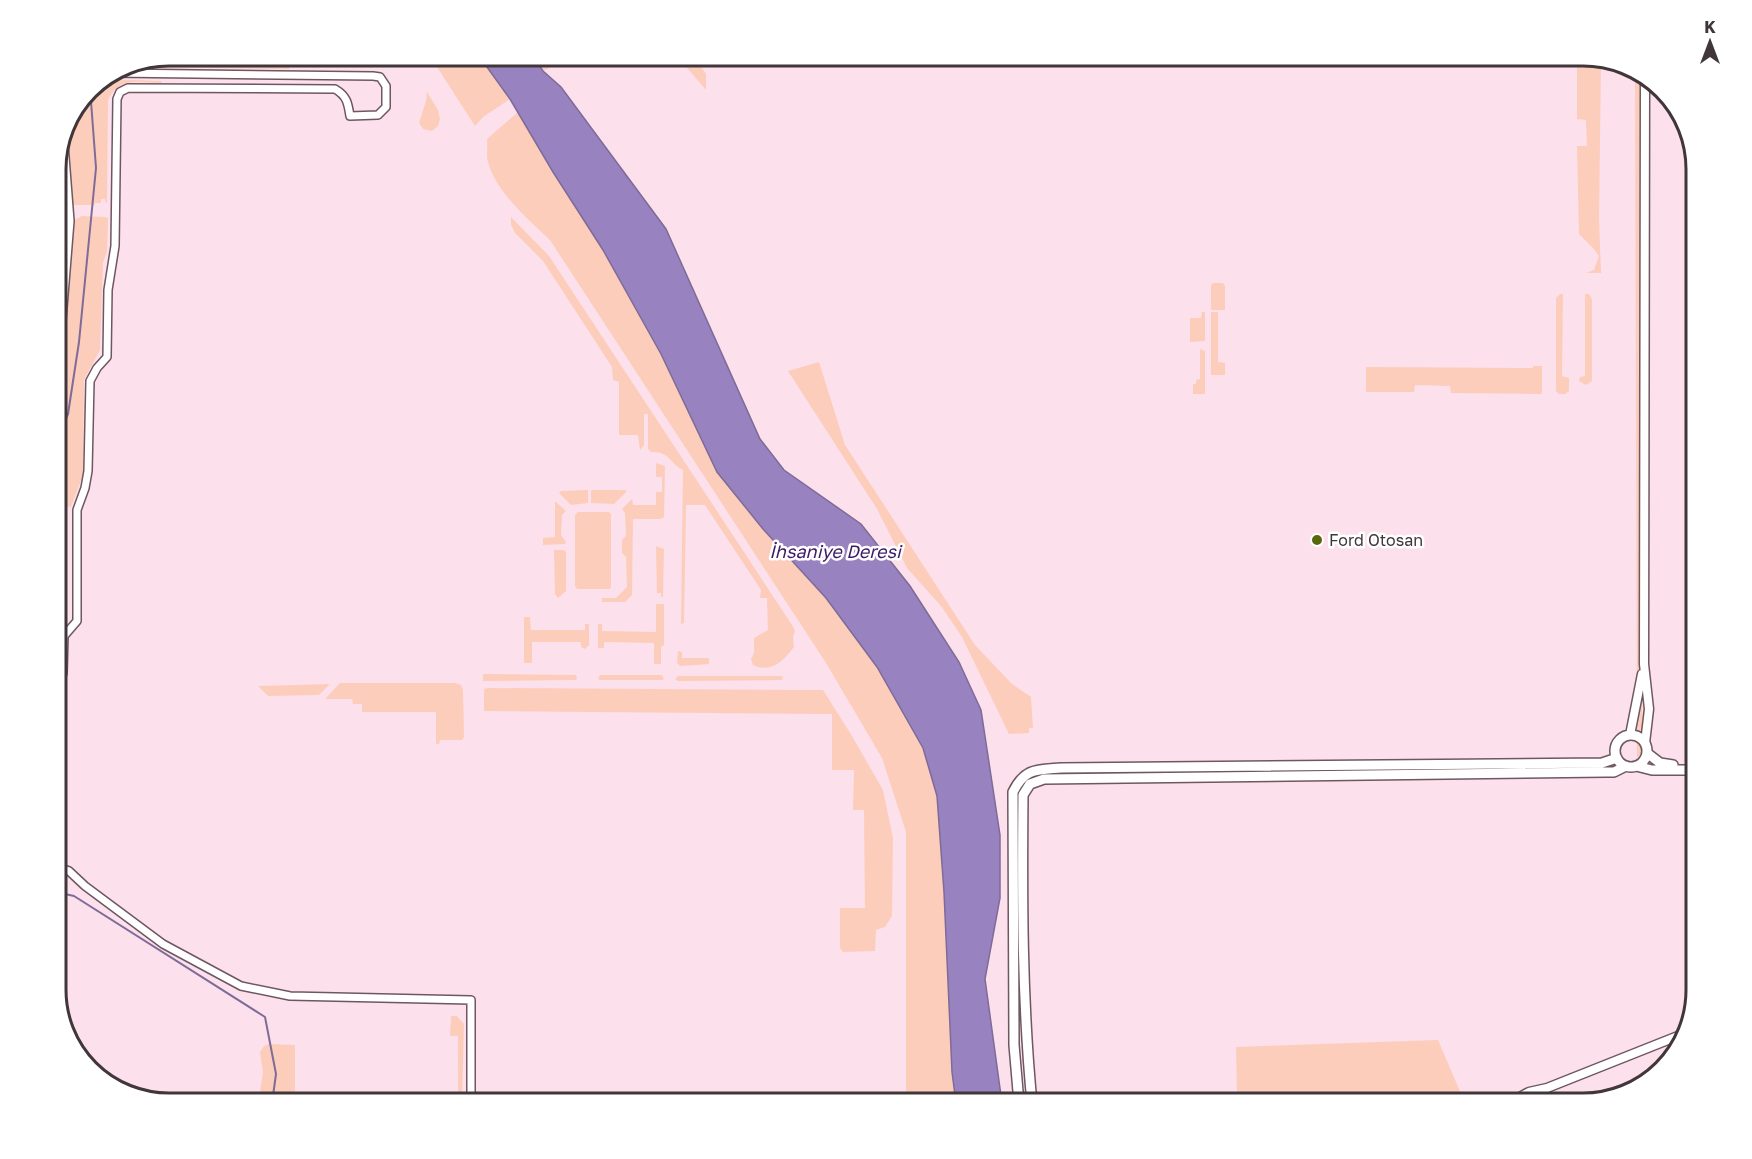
<svg xmlns="http://www.w3.org/2000/svg" width="1752" height="1159" font-family="'Golos Text',sans-serif">
	<style>
		.green { fill: #fdcdbb }
		.water { fill: #9882c0; stroke: #7e6b98; stroke-width: 1.5 }
		.lines { fill: none; stroke-linecap: round; stroke-linejoin: round }
		.stream { stroke: #7e6b98; stroke-width: 2 }
		.minor-casing { stroke: #6e5761; stroke-width: 10 }
		.tertiary-casing { stroke: #6e5761; stroke-width: 11 }
		.secondary-casing { stroke: #6e5761; stroke-width: 12 }
		.minor { stroke: #fff; stroke-width: 7 }
		.tertiary { stroke: #fff; stroke-width: 8 }
		.secondary { stroke: #fff; stroke-width: 9 }
		.poi-dot { fill: #5a660b; stroke: #fff; stroke-width: 2 }
		.labels { text-anchor: middle; stroke-width: 5; stroke-linejoin: round; paint-order: stroke }
		.poi-label { font-size: 16px; fill: #41363a; stroke: #fff; text-anchor: start }
		.water-label { font-size: 18px; font-style: italic; fill: #3d1b65; stroke: #fff }
		.rim { fill: none; stroke: #41363a; stroke-width: 3 }
	</style>
	<rect width="100%" height="100%" fill="#fce0eb"/>
	<path class="green" d="M169,56H289V69L121,67L126,64Z
		M430,56H479L510,99L483,117L475,126Z
		M533,56H577L543,71Z
		M677,56H694L706,74V90Z
		M1577,56L1601,61L1599,220L1601,273H1586L1594,270L1599,256L1594,249L1579,234L1577,146H1587L1586,120L1577,119Z
		M1635,71L1646,74L1642,757H1637Z
		M103,79L162,81L161,83C139,83 120,76 108,100L107,203H106L105,199H101V203H95V205H72L68,134L89,88Z
		M427,92L438,110L440,119L438,126L432,131L423,129L419,123L426,101Z
		M518,112L553,172L603,250L661,354L717,472L763,529L826,598L877,667L923,748L937,796L944,892L952,1072L956,1103H906V832L882,758L826,663L550,240C530,221 495,191 488,162C486,155 488,146 487,139Z
		M82,216L105,217L108,218L107,251L103,263L100,350L84,380L83,475L71,507H56V373L66,314L74,220Z
		M511,217L549,256L792,625L795,631L793,637L794,647C784,660 771,674 753,665L751,659L754,653V638L768,630L767,598H760L761,590L705,505H686L684,623L681,624L683,470C669,463 670,451 651,452L648,449V414H644V445L640,450L638,435H619V382L613,380L612,367L543,261L515,233L511,225Z
		M1213,283H1223L1225,286V310H1211V285Z
		M1560,294H1563L1562,376L1569,378V391L1565,394H1559L1556,391V298Z
		M1585,294H1589L1592,299V381L1586,385L1579,381L1580,377L1585,376Z
		M1202,312H1205V341L1190,342V318H1201Z
		M1211,312H1218V362L1225,363V375H1211Z
		M1200,349L1205,351V394H1193V384H1196V380L1200,379Z
		M819,362L845,445L975,645L1012,684L1031,697L1033,728H1029V733L1009,734L962,637L941,606L907,568L877,509L788,371Z
		M1533,366H1542V393L1541,394L1451,393L1450,386L1415,385L1414,392H1366V367L1533,368Z
		M656,463L665,466L664,517L661,519H633L632,595L625,602H602V598H616L627,587L626,557L622,553V540L626,536L625,513L622,509L632,499L633,505H656V492H662V477H656Z
		M588,490V503L571,505L559,493L561,491Z
		M591,490H625L627,491L614,504L591,503Z
		M555,501L566,511L562,515L561,535L566,542L565,544L543,545V538L555,537Z
		M578,512H609L611,514V588L609,589H577L575,586V515Z
		M656,546L664,549L663,597H661V593H657Z
		M554,550H564L566,552V591L558,598L555,594Z
		M656,604H664V645L661,647V664H654V643L604,642V648H598V624H602V631L656,632Z
		M524,617H530L531,630H585V624H589V645L585,649L581,647V642H532V663H524Z
		M678,651L682,652V658H709V664L680,666L677,663Z
		M483,674L576,675L577,678L576,680L483,681Z
		M600,675H662L664,679L662,680H600L598,679Z
		M678,676H782L783,677L782,680L678,681L675,679Z
		M340,683H455L461,685L463,690L464,737L462,740H440L439,744H436V712H362V704H353L352,699H325Z
		M330,684L319,695L268,696L258,686Z
		M488,688L823,690L852,736L883,790L893,838L892,916L885,927L876,930L875,951L843,952L840,948V908H865L864,810H853L854,770H832V714L484,711V689Z
		M451,1016H457L464,1024L462,1103H458V1036H450Z
		M1438,1040L1465,1103H1192V1097L1237,1094L1236,1047Z
		M269,1044L295,1045V1103H258L263,1073L260,1052L264,1046Z"/>
	<path class="water" d="M479,56H533L543,71L561,87L666,229L760,439L784,470L861,524L910,586L959,662L981,710L1000,835V898L985,979L1002,1103H956L952,1072L944,892L937,796L923,748L877,667L826,598L763,529L717,472L661,354L603,250L553,172L510,99Z"/>
	<g class="lines">
		<path class="stream" d="M56,441L68,414L79,342L96,168L90,88
			M56,892L74,896L265,1017L276,1074L272,1103"/>
		<defs>
			<path id="minor" d="M56,352L62,320L70,221L64,144
				M56,674L63,673L64,636L77,621V510L85,488L88,471L90,381L97,368L107,357L108,290L115,246L117,99L120,92L128,88L335,89C347,96 348,103 350,116L378,115L386,107V86L380,77L373,76L113,73
				M56,866L69,871L85,886L163,944L241,986L290,996L471,1000V1103"/>
			<path id="tertiary" d="M1645,74L1644,664L1649,709L1645,743
				M1630,735L1642,674
				M1547,1088L1683,1034
				M1509,1103L1529,1092L1547,1088L1531,1103"/>
			<path id="secondary" d="M1615 751a16 16 0 1 1 32 0a16 16 0 1 1-32 0Z
				M1647,753L1660,763L1673,765
				M1636,766L1652,770H1696
				M1019,1103L1014,1045L1013,792C1025,768 1036,770 1061,768L1602,763L1617,758
				M1032,1103C1022,1000 1022,898 1023,795L1030,784L1044,779L1606,772H1614L1626,766"/>
		</defs>
		<use href="#minor" class="minor-casing"/>
		<use href="#tertiary" class="tertiary-casing"/>
		<use href="#secondary" class="secondary-casing"/>
		<use href="#minor" class="minor"/>
		<use href="#tertiary" class="tertiary"/>
		<use href="#secondary" class="secondary"/>
	</g>
	<circle class="poi-dot" cx="1317" cy="540" r="6"/>
	<g class="labels">
		<g class="poi-label">
			<text x="1329" y="546">Ford Otosan</text>
		</g>
		<g class="water-label">
			<text x="835" y="558">İhsaniye Deresi</text>
		</g>
	</g>
	<path d="M0 0H1752V1159H0ZM169 66H1583A103 103 0 0 1 1686 169V990A103 103 0 0 1 1583 1093H169A103 103 0 0 1 66 990V169A103 103 0 0 1 169 66Z" fill="#fff" fill-rule="evenodd"/>
	<path class="rim" d="M169 66H1583A103 103 0 0 1 1686 169V990A103 103 0 0 1 1583 1093H169A103 103 0 0 1 66 990V169A103 103 0 0 1 169 66Z"/>
	<g transform="translate(1710 42)" stroke="#ffffff" stroke-width="4.5" paint-order="stroke">
	<path d="M0-4.5L10 22L0 15L-10 22Z" fill="#41363a"/>
	<text y="-9" font-size="16" font-weight="bold" text-anchor="middle" fill="#41363a">K</text>
	</g>
</svg>
